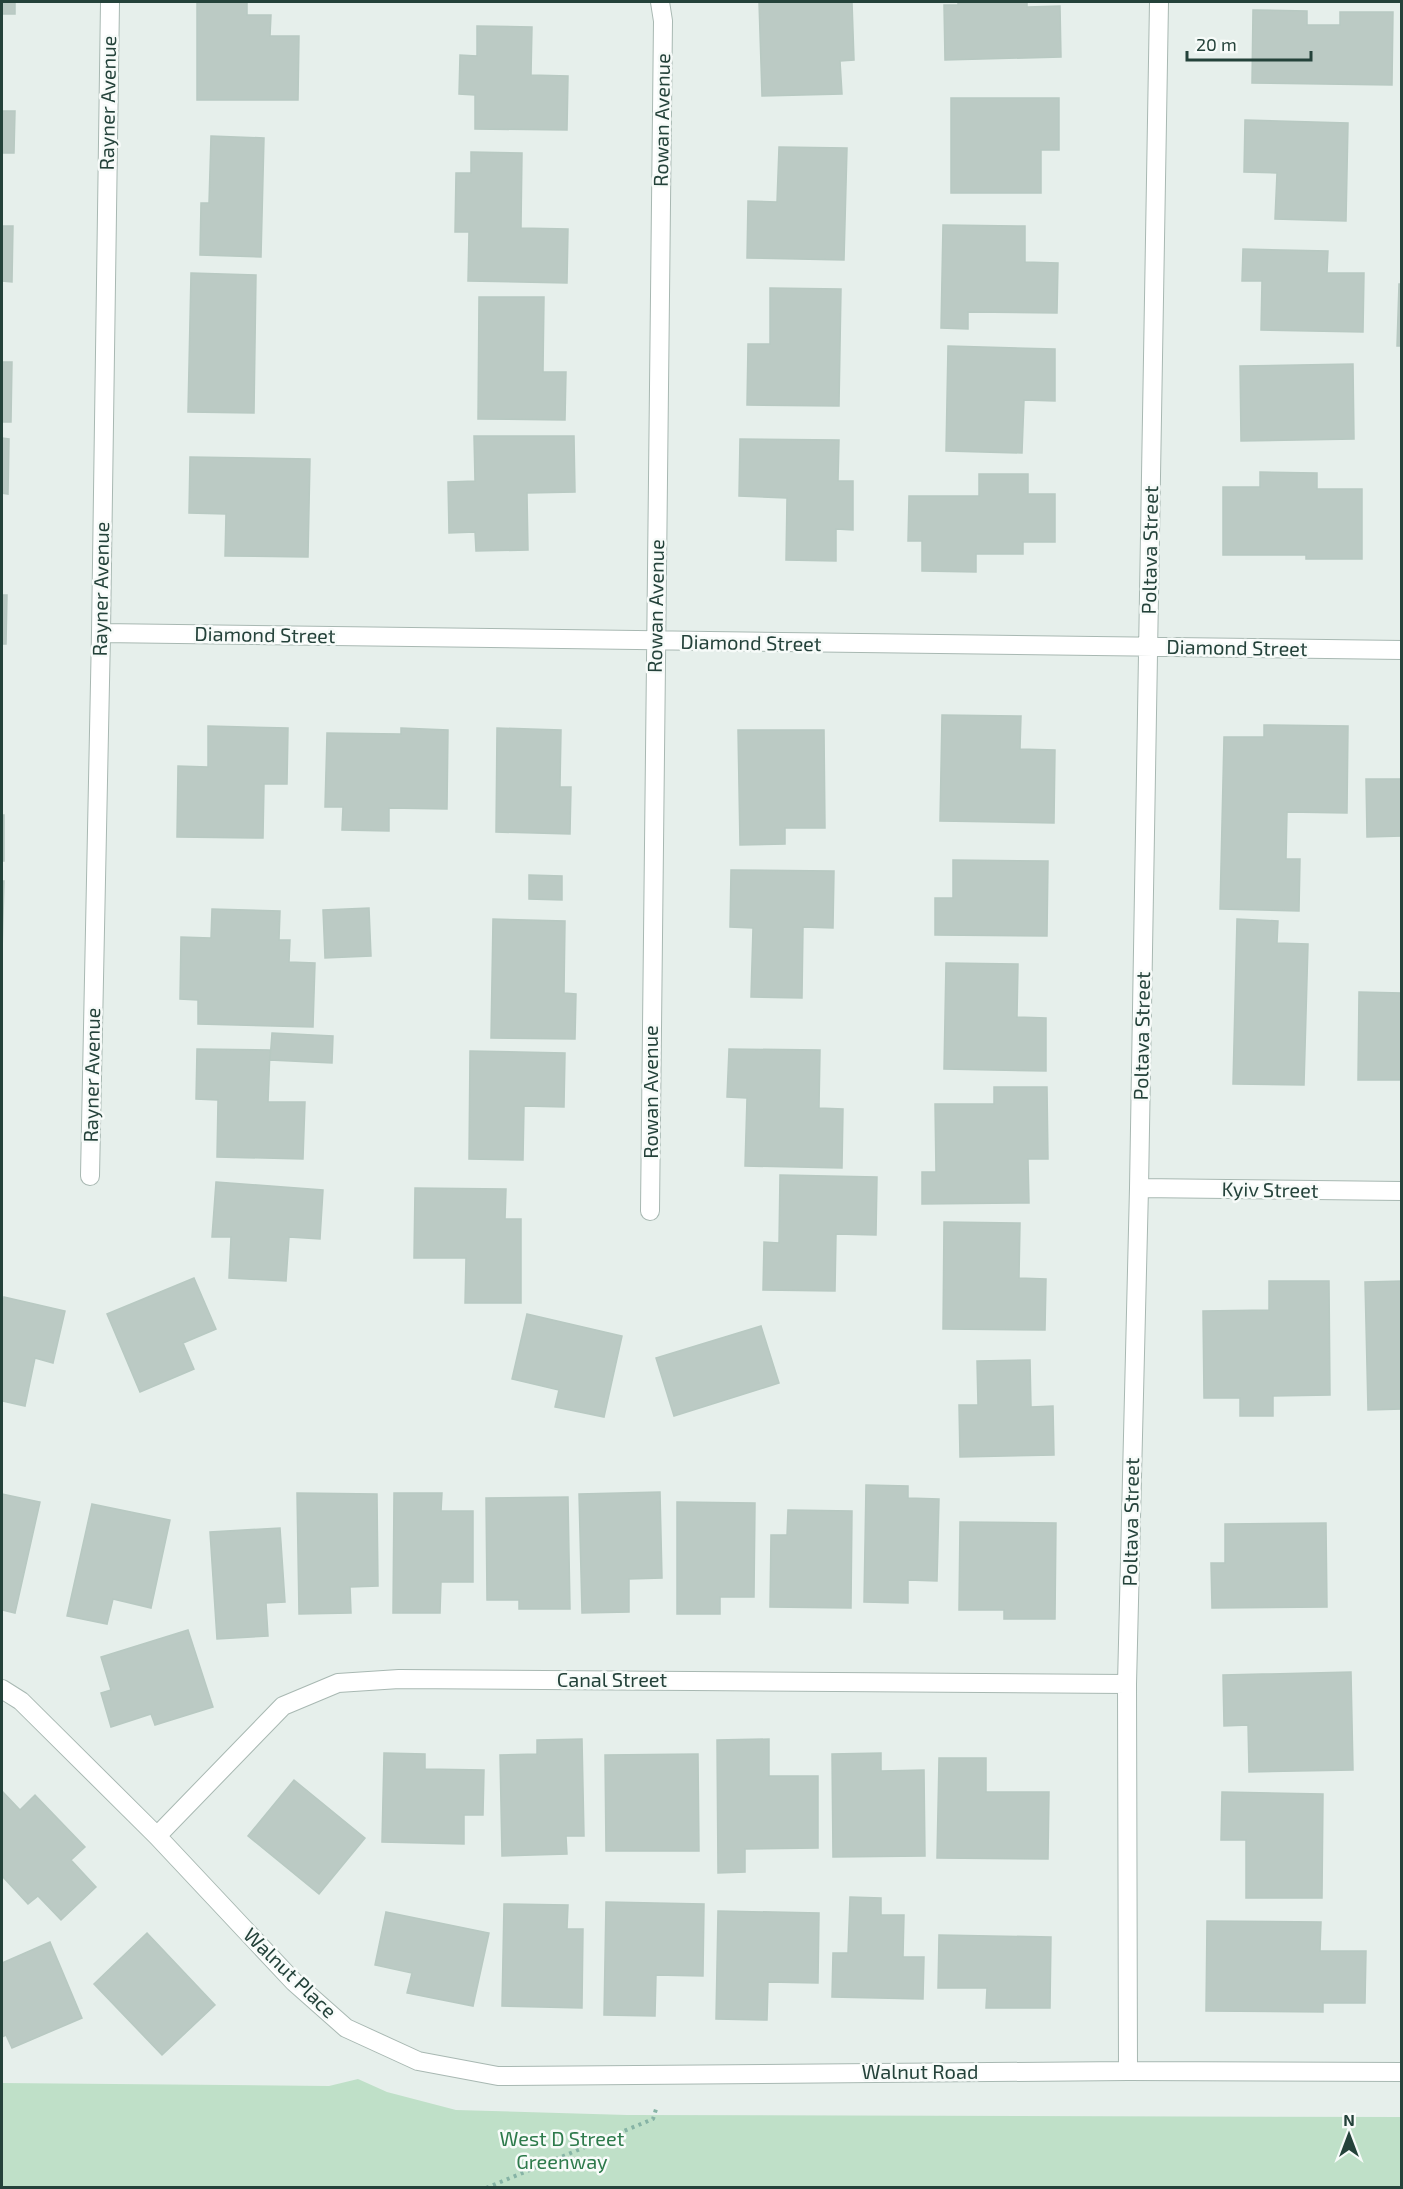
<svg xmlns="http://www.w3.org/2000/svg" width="1403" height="2189" font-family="'Exo 2',sans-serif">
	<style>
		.green { fill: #bfe0c8 }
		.building { fill: #bbcac4; stroke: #b8c9c2; stroke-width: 1.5 }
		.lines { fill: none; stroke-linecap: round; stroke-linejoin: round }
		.street-casing { stroke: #a8b8b2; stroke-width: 20 }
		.path { stroke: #86b3a5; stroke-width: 4; stroke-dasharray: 3 4.5; stroke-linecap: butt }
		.street { stroke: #fff; stroke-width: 18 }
		.labels { text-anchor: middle; stroke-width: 5; stroke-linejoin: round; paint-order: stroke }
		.street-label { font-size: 20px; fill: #24423a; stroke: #f7fbf9 }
		.park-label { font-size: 20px; fill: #2d7a4b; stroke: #f7fbf9 }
	</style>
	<rect width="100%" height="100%" fill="#e6efeb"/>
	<path class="green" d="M358,2079L387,2092L456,2110L627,2115L1401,2117V2187H2V2083L329,2086Z"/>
	<path class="building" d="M2,2H15V14H2Z
		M197,2H247V15H271L270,36H299L298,100H197Z
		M759,2H852L854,60L840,61L842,94L762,96Z
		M958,2H1027V7L1060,6L1061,57L945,60L944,5H958Z
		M1253,10L1307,11V25H1340V12H1393L1392,85L1252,83Z
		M477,26L532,27L531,75L568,76L567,130L475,129V95L459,94L460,55L477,56Z
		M951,98H1059V150H1041V193H951Z
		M2,111H15L14,153H2Z
		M1245,120L1348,123L1346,221L1275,219L1277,173L1244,172Z
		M211,136L264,138L261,257L200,255L201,203H209Z
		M779,147L847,148L844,260L747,258L748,201L777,202Z
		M471,152L522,153L521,228L568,229L567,283L468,281L469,232H455L456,173H471Z
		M943,225L1025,226V262L1058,263L1057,313L968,312V329L941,328Z
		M2,226H13L12,282L2,281Z
		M1243,249L1328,251L1327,273H1364L1363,332L1261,330L1262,281H1242Z
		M191,273L256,275L254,413L188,412Z
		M1399,284H1402V346H1397Z
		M770,288L841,289L839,406L747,405L748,344H770Z
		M479,297H544L543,372H566L565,420L478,419Z
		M948,346L1055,349V401L1024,400L1022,453L946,451Z
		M2,362H12L11,422H2Z
		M1353,364L1354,439L1241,441L1240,366Z
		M474,436H574L575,492L527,493L528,550L476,551L475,532L449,533L448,482L475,481Z
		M2,438L9,439L8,494L2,493Z
		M740,439L839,440L838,481H853V530L836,529V561L786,560L787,498L739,496Z
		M190,457L310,459L308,557L225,556L226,514L189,513Z
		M1260,472L1317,473V489H1362V559H1306V555H1223V487H1260Z
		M979,474H1028V494H1055V542H1023V554H976V572L922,571V541H908L909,496H979Z
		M2,595H7L6,644H2Z
		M942,715L1021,716L1020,749L1055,750L1054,823L940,821Z
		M1264,725L1348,726L1347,813L1287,812L1286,859H1300L1299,911L1220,909L1224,737H1264Z
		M208,726L288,728L287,784H264L263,838L177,837L178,766L208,767Z
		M401,728L448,730L447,809L389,808V831L342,830L343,807H325L327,733L401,734Z
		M497,728L561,730L560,787H571L570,834L496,832Z
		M738,730H824L825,828H785V844L740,845Z
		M1366,779H1402V836L1367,837Z
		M2,815H4V861H2Z
		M953,860L1048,861L1047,936L935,935V898H953Z
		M731,870L834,871L833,928L803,927L802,998L751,997L753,928L730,927Z
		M529,875L562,876V900L529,899Z
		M2,881H4L2,953Z
		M369,908L371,956L325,958L323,910Z
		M212,909L280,911L279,940H290L289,962L315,963L313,1027L198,1024V1000L180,999L181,937L211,938Z
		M493,919L565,921L564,993L576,994L575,1039L491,1038Z
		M1237,919L1278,921L1277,943L1308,944L1304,1085L1233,1084Z
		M946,963L1018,964L1017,1017L1046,1018V1071L944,1069Z
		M1359,992L1402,993V1080H1358Z
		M272,1033L333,1036L332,1063L270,1060Z
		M197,1049L270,1050L268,1102H305L303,1159L217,1157L218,1100L196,1099Z
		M729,1049L820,1050L819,1108L843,1109L842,1168L745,1166L747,1098L727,1097Z
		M470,1051L565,1053L564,1107L524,1106L523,1160L469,1159Z
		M994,1087H1047L1048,1159H1028L1029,1203L922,1204V1172H936L935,1104H994Z
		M780,1175L877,1177L876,1235L836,1234L835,1291L763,1290L764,1242L779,1243Z
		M216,1182L323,1190L320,1239L289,1237L286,1281L229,1278L231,1237H212Z
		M415,1188L506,1189L505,1219H521V1303H465L466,1258H414Z
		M944,1222L1020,1223L1019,1278L1046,1279L1045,1330L943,1329Z
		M194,1278L216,1329L183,1343L194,1369L140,1392L107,1314Z
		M1269,1281H1329L1330,1395L1273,1396V1416H1240V1398H1204L1203,1311L1269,1310Z
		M1402,1281V1409L1368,1410L1365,1282Z
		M4,1297L65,1311L53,1363L35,1358L25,1406L2,1401V1308Z
		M527,1314L622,1336L604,1417L555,1407L559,1390L512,1379Z
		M761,1326L779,1383L674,1416L656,1358Z
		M1030,1360L1031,1407L1053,1406L1054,1455L960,1457L959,1405H978L977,1361Z
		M866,1485L908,1486V1498L939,1499L937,1581L908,1580V1603L864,1602Z
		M660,1492L662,1578L629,1579V1612L582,1613L579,1494Z
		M297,1493L377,1494L378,1586L350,1587L351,1613L299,1614Z
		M394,1493H442L441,1511H473V1582H441L440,1613H393Z
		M2,1494L40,1502L15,1613L2,1610Z
		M568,1497L570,1609H519V1600H487L486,1498Z
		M677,1502L755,1503L754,1597H720V1614H677Z
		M92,1504L170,1520L151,1608L113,1599L107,1624L67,1616Z
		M788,1510L852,1511L851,1608L770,1607L771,1535H787Z
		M960,1522L1056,1523L1055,1619H1004V1610H959Z
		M1326,1523L1327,1607L1212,1608L1211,1563H1225V1524Z
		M280,1528L285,1602L266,1603L268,1636L217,1639L210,1532Z
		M188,1630L213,1707L155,1725L151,1714L111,1727L101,1693L111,1690L101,1657Z
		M1351,1672L1353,1770L1249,1772L1248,1725L1224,1726L1223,1675Z
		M582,1739L584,1836H566L567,1854L502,1856L500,1755L537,1754V1740Z
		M769,1739V1776H818V1848L745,1849V1872L718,1873L717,1740Z
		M384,1753L425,1754V1769L484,1770L483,1815H464V1844L382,1842Z
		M881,1753V1771L924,1770L925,1856L833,1857L832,1754Z
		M698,1754L699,1851H606L605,1755Z
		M939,1758H986V1792H1049L1048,1859L937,1858Z
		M294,1780L365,1838L319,1894L248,1836Z
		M2,1791L20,1810L35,1795L85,1847L71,1860L96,1887L61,1920L38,1896L28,1904L2,1876Z
		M1222,1792L1323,1794L1322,1898H1246V1840H1221Z
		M850,1897L881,1898V1915H904L903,1957H924L923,1999L832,1997L833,1953H848Z
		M606,1902L704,1904L703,1976L656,1975L655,2016L604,2015Z
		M504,1904L568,1905L567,1929H583L582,2008L502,2006Z
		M718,1911L819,1913L818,1983L768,1982L767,2020L716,2019Z
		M386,1912L489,1933L473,2006L407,1993L412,1973L375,1965Z
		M1207,1921L1321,1922L1320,1951H1366L1365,2003H1323V2012L1206,2011Z
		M147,1933L215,2005L162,2055L94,1984Z
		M939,1935L1051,1937L1050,2008H986L987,1988H938Z
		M50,1942L82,2018L12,2048L6,2035L2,2037V1963Z"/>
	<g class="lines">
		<defs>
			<path id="street" d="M101,633L1402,650
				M90,1176L101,633L110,2
				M1139,1188L1402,1191
				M650,1211L663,21L660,2
				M2,1689L21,1701L157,1836L294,1982L346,2028L418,2061L498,2076L1128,2071L1402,2072
				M157,1836L283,1706L338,1683L399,1679L1127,1684
				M1128,2071L1127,1684L1139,1188L1159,2"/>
		</defs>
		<use href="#street" class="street-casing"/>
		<path class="path" d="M486,2188L653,2119L657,2106"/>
		<use href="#street" class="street"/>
	</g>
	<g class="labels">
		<g class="street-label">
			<text transform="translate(108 103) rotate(-89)" y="7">Rayner Avenue</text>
			<text transform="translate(662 120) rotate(-89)" y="7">Rowan Avenue</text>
			<text transform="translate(1150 550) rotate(-89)" y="7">Poltava Street</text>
			<text transform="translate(101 589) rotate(-89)" y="7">Rayner Avenue</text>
			<text transform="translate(656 606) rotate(-89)" y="7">Rowan Avenue</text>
			<text transform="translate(265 635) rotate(1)" y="7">Diamond Street</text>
			<text transform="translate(751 643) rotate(1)" y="7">Diamond Street</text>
			<text transform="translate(1237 648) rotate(1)" y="7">Diamond Street</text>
			<text transform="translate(1142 1036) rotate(-89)" y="7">Poltava Street</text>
			<text transform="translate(92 1075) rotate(-89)" y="7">Rayner Avenue</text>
			<text transform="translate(651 1092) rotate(-90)" y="7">Rowan Avenue</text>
			<text transform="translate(1270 1190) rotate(1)" y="7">Kyiv Street</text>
			<text transform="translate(1131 1522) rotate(-89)" y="7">Poltava Street</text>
			<text x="612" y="1687">Canal Street</text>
			<text transform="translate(290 1973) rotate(44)" y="7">Walnut Place</text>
			<text x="920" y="2079">Walnut Road</text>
		</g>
		<g class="park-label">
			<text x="562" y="2146">West D Street<tspan x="562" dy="23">Greenway</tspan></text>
		</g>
	</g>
	<rect width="1403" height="2189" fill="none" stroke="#24423a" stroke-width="6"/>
	<g transform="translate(1349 2135)" stroke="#f7fbf9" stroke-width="4.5" paint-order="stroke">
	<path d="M0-4.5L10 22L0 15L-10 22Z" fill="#24423a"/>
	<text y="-9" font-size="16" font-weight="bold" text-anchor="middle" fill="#24423a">N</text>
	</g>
	<path d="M1187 51v9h124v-9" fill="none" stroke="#24423a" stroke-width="3"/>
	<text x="1196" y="51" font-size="18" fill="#24423a" stroke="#f7fbf9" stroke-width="4.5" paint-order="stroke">20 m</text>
</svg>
